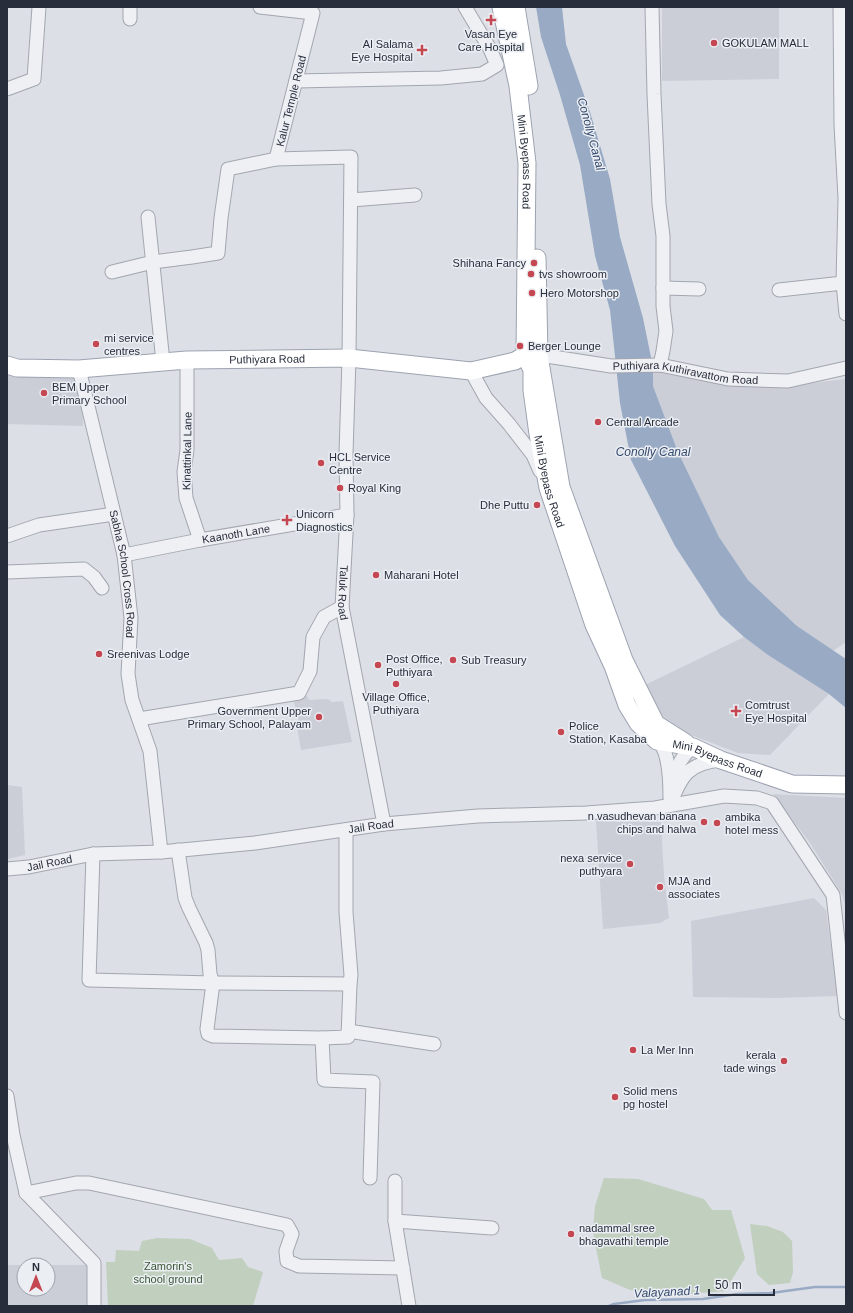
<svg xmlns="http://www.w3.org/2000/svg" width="853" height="1313" font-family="Helvetica,sans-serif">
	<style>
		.built { fill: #cbced7 }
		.green { fill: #c1cfbe }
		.water { fill: #99abc4 }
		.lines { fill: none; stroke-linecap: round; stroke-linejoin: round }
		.stream { stroke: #99abc4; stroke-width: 2.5 }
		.minor-casing { stroke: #a2a6af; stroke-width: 15 }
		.major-casing { stroke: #9ca3b0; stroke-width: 19 }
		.minor { stroke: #eff0f4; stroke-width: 13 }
		.major { stroke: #fff; stroke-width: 17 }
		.poi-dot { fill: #c54752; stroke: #ebeef3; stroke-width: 1.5 }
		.labels { text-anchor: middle; stroke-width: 3; stroke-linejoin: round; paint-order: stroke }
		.poi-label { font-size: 11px; fill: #272d3b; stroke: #ebeef3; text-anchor: start }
		.street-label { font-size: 11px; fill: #272d3b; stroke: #ebeef3 }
		.park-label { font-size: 11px; fill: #395635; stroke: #ebeef3 }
		.water-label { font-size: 12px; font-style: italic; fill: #34496c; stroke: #ebeef3 }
	</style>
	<rect width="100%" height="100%" fill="#dcdfe6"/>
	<path class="built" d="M662,7H779V79L662,81Z
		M653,367L786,386L846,379V642L833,651L797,626L748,580L719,537L678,452L653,386Z
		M81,370L83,426L7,424V371Z
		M744,637L768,655L829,694L770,755L738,753L670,727L643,686Z
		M307,696L309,700L328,699L332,702L343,701L352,742L301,750L297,726H300L293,698Z
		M7,785L22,787L25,855L7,859Z
		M773,794L846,798V908L842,894L810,843Z
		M596,821L661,822L664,876L669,918L660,923L603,929Z
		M814,898L826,910L838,996L775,998L693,997L691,921Z
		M7,1265H24V1289H48V1265H90V1306H7Z"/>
	<path class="green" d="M604,1178L638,1179L704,1199L712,1210H731L745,1258L725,1291L676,1295L630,1290L602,1278L593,1233L595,1206Z
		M750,1224L767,1226L783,1232L792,1241L793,1272L790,1283L769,1285L757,1274Z
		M157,1238L190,1239L212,1248L219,1260L242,1258L248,1267L263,1272L253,1306H108L106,1262H115L116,1250L139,1251L142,1241Z"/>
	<path class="water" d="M536,7H562L566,44L590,112L610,179L620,237L643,318L653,367V386L678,452L719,537L748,580L797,626L846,659V708L829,694L768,655L744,637L720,615L675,546L631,460L620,403L610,310L595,256L580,165L560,95L541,37Z"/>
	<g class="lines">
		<path class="stream" d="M609,1306L614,1304L645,1300L703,1299L737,1294L771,1293L815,1287H846"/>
		<defs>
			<g id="minor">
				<path d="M130,7V19"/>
				<path id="s1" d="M260,7L313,13L276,159L351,157L349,358L346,454L347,515L342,607L384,824"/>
				<path d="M652,7L654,94L659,204L663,236V306L666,331L663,351L660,365"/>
				<path d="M840,7L841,125L845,198L843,283"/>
				<path d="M296,81L441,78L482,74L497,65L490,49L465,7"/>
				<path d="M7,89L34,79L39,7"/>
				<path d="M351,200L415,195"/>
				<path d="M148,217L163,362"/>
				<path d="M112,272L153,262L192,257L218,253L221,218L228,169L276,159"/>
				<path d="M663,288L699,289"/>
				<path d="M779,290L843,283L846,314"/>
				<path id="s2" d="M532,355L553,357L611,366L660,365L728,379L788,381L846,368"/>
				<path d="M187,360V450L184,472L186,498L200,540"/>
				<path id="s3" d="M79,369L124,555L131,618L128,674L132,700L150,751L161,852"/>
				<path d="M471,371L486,398L509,424L533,455L540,471"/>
				<path d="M7,536L39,525L114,514"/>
				<path id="s4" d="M124,555L200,540L347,515"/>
				<path d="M7,572L84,569L94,577L102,588"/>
				<path d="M139,719L299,693L310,671L313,637L324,617L342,607"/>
				<path d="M657,741C659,743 662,746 663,748C669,760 670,785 670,798"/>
				<path d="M673,788C676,770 678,759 693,747"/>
				<path d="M670,805C681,776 688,763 721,760"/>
				<path d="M178,850L185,898L189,908L206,943L208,950L210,974L213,983L207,1029L208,1034L213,1036L322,1038L348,1037L350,984L351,975L346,912V830"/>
				<path d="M93,854L89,980L213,983L350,984"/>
				<path id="s5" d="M7,869L29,867L93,854L161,852L255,843L384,824L478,816L586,813L655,808L724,796L757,798L772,803L833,895L846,1013"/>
				<path d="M348,1031L434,1044"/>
				<path d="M322,1038L324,1080L373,1082L370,1178"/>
				<path d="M7,1096L13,1135L26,1193L94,1263V1306"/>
				<path d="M395,1181V1221"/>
				<path d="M26,1193L76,1183H89L287,1225L292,1234L286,1251L287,1261L299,1266L403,1268"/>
				<path d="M409,1306L395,1221L492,1228"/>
			</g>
			<g id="major">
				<path id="s6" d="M501,7L518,86L527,163L525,355L532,370V390L538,434L548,488L594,625L613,666L627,705L638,723L657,741L693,747L721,760L792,784L846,785"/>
				<path d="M516,7L529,86"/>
				<path d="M537,258L539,356L561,487L624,660L656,724L686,743"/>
				<path id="s7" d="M7,365L17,368L79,369L187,360L349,358L471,371L515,361L525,355"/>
			</g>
		</defs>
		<use href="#minor" class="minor-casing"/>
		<use href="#major" class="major-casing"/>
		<use href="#minor" class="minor"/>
		<use href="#major" class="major"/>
	</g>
	<g class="poi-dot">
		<path d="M489 14h4v4h4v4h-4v4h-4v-4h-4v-4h4z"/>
		<circle cx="714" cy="43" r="4"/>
		<path d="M420 44h4v4h4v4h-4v4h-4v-4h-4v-4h4z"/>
		<circle cx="534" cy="263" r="4"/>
		<circle cx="531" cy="274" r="4"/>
		<circle cx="532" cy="293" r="4"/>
		<circle cx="96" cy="344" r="4"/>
		<circle cx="520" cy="346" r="4"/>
		<circle cx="44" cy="393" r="4"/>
		<circle cx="598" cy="422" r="4"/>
		<circle cx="321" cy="463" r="4"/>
		<circle cx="340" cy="488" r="4"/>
		<circle cx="537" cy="505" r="4"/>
		<path d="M285 514h4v4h4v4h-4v4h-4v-4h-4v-4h4z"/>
		<circle cx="376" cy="575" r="4"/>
		<circle cx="99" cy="654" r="4"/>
		<circle cx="453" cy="660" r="4"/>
		<circle cx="378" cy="665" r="4"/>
		<circle cx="396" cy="684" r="4"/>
		<path d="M734 705h4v4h4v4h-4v4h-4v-4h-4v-4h4z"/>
		<circle cx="319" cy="717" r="4"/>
		<circle cx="561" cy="732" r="4"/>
		<circle cx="704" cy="822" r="4"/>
		<circle cx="717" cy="823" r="4"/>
		<circle cx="630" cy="864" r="4"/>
		<circle cx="660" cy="887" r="4"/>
		<circle cx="633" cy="1050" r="4"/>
		<circle cx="784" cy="1061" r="4"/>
		<circle cx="615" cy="1097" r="4"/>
		<circle cx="571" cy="1234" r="4"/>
	</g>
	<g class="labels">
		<g class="poi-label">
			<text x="491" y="38" text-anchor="middle">Vasan Eye<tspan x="491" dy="13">Care Hospital</tspan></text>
			<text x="722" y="47">GOKULAM MALL</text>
			<text x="413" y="48" text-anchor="end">Al Salama<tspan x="413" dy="13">Eye Hospital</tspan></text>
			<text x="526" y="267" text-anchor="end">Shihana Fancy</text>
			<text x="539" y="278">tvs showroom</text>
			<text x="540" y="297">Hero Motorshop</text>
			<text x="104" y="342">mi service<tspan x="104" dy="13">centres</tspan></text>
			<text x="528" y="350">Berger Lounge</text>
			<text x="52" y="391">BEM Upper<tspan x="52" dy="13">Primary School</tspan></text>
			<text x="606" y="426">Central Arcade</text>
			<text x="329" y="461">HCL Service<tspan x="329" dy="13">Centre</tspan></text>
			<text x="348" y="492">Royal King</text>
			<text x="529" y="509" text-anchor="end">Dhe Puttu</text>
			<text x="296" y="518">Unicorn<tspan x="296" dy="13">Diagnostics</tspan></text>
			<text x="384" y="579">Maharani Hotel</text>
			<text x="107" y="658">Sreenivas Lodge</text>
			<text x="386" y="663">Post Office,<tspan x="386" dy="13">Puthiyara</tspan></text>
			<text x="461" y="664">Sub Treasury</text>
			<text x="396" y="701" text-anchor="middle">Village Office,<tspan x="396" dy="13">Puthiyara</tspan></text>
			<text x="745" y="709">Comtrust<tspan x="745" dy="13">Eye Hospital</tspan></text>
			<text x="311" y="715" text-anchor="end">Government Upper<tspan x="311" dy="13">Primary School, Palayam</tspan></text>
			<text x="569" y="730">Police<tspan x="569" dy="13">Station, Kasaba</tspan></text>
			<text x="696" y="820" text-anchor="end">n vasudhevan banana<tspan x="696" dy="13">chips and halwa</tspan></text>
			<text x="725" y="821">ambika<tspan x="725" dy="13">hotel mess</tspan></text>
			<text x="622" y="862" text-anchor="end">nexa service<tspan x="622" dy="13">puthyara</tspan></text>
			<text x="668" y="885">MJA and<tspan x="668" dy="13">associates</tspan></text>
			<text x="641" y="1054">La Mer Inn</text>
			<text x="776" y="1059" text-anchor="end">kerala<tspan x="776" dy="13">tade wings</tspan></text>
			<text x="623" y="1095">Solid mens<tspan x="623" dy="13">pg hostel</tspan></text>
			<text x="579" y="1232">nadammal sree<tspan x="579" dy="13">bhagavathi temple</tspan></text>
		</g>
		<g class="street-label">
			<text transform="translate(291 101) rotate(-76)" y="4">Kalur Temple Road</text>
			<text dy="4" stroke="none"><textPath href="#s6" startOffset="157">Mini Byepass Road</textPath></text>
			<text dy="4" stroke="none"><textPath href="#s7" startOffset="261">Puthiyara Road</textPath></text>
			<text dy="4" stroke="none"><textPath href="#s2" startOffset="155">Puthiyara Kuthiravattom Road</textPath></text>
			<text transform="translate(187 451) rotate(-89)" y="4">Kinattinkal Lane</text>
			<text dy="4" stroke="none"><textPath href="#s6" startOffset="480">Mini Byepass Road</textPath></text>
			<text dy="4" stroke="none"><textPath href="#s4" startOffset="114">Kaanoth Lane</textPath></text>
			<text dy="4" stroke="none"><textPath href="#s3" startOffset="210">Sabha School Cross Road</textPath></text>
			<text dy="4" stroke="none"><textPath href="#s1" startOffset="715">Taluk Road</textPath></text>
			<text dy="4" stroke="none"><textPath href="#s6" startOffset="828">Mini Byepass Road</textPath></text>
			<text dy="4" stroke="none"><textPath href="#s5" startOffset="367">Jail Road</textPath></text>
			<text dy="4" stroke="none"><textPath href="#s5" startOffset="43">Jail Road</textPath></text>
		</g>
		<g class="park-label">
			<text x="168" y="1270">Zamorin's<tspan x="168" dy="13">school ground</tspan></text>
		</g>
		<g class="water-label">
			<text transform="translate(591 134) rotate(75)" y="4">Conolly Canal</text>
			<text x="653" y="456">Conolly Canal</text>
			<text transform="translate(667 1292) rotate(-3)" y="4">Valayanad 1</text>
		</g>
	</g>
	<rect width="853" height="1313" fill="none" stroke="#272d3b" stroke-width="16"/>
	<g transform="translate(36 1277)"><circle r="19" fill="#ebeef3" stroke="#9da1a9"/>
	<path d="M0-3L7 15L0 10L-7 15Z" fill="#c54752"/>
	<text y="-6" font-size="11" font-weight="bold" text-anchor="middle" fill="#272d3b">N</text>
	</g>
	<path d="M709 1289v6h65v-6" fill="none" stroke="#272d3b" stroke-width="2"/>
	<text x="715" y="1289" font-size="12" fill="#272d3b" stroke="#ebeef3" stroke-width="3" paint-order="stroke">50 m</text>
</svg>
